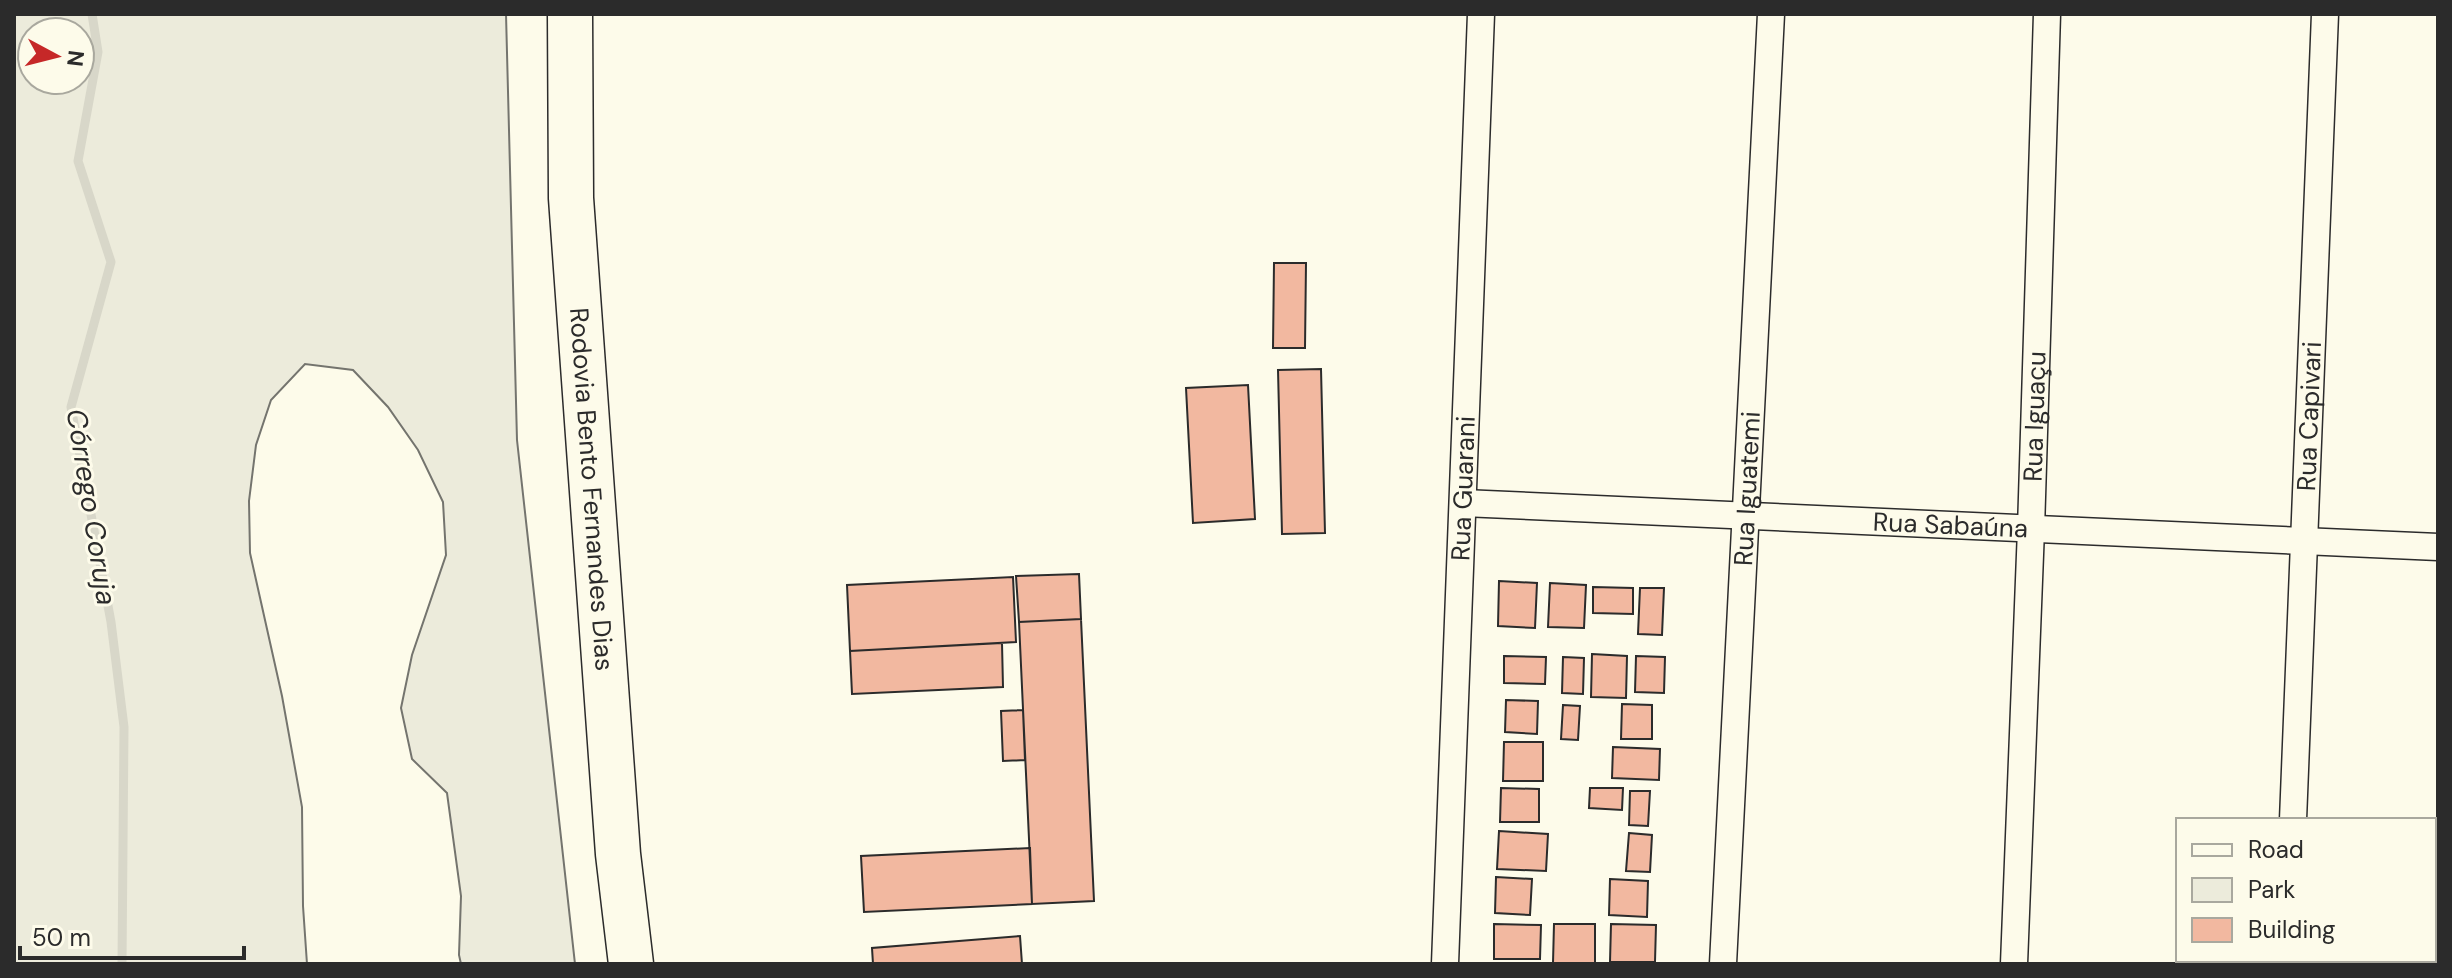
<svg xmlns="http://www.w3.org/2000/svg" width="2452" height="978" font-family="'DM Sans',sans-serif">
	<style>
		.green { fill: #ecebdb; stroke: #74746e; stroke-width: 2; fill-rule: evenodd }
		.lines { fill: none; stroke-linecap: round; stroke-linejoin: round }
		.stream { stroke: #d8d7c9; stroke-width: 9 }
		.building { fill: #f2b8a0; stroke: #2b2b2b; stroke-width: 2 }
		.street-casing { stroke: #2b2b2b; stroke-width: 29 }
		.highway-casing { stroke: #2b2b2b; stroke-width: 47 }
		.street { stroke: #fdfbea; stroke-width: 26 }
		.highway { stroke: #fdfbea; stroke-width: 44 }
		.labels { text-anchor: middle; stroke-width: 6; stroke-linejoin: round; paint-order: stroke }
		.street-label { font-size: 26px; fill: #2b2b2b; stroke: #fdfbea }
		.water-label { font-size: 28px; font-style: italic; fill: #2b2b2b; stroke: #fdfbea }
	</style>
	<rect width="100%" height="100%" fill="#fdfbea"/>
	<path class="green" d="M14,14H506L517,440L575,964H461L459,955L461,896L447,793L412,759L401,708L412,655L446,555L443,502L418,450L388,407L353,370L305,364L271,400L256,445L249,501L250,553L282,696L302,807L303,906L307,964H14ZM32,32H80V80H32Z"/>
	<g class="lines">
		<path class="stream" d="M92,14L98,52L78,161L111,262L71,407L111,622L124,727L122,964"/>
	</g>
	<path class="building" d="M1274,263H1306L1305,348H1273Z
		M1321,369L1325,533L1282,534L1278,370Z
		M1248,385L1255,519L1193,523L1186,388Z
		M1079,574L1081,619L1019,622L1016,576Z
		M1013,577L1016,642L850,651L847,585Z
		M1499,581L1537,583L1535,628L1498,626Z
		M1550,583L1586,585L1584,628L1548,627Z
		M1593,587L1633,588V614L1593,613Z
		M1640,588H1664L1662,635L1638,634Z
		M1081,619L1094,901L1032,904L1019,622Z
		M1002,643L1003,687L852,694L850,651Z
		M1592,654L1627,656L1626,698L1591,697Z
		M1504,656L1546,657L1545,684L1504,683Z
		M1636,656L1665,657L1664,693L1635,692Z
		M1563,657L1584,658L1583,694L1562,693Z
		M1506,700L1538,701L1537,734L1505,732Z
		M1622,704L1652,705V739H1621Z
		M1563,705L1580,706L1578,740L1561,739Z
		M1023,710L1025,760L1003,761L1001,711Z
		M1504,742H1543V781H1503Z
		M1613,747L1660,749L1659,780L1612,778Z
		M1501,788L1539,789V822H1500Z
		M1590,788H1623L1622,810L1589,808Z
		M1630,791H1650L1648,826L1629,825Z
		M1499,831L1548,834L1546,871L1497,869Z
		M1629,833L1652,835L1650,872L1626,871Z
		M1030,848L1032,904L864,912L861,856Z
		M1496,877L1532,879L1530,915L1495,913Z
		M1610,879L1648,881L1647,917L1609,915Z
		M1494,924L1541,925L1540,959H1494Z
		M1554,924H1595V963H1553Z
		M1611,924L1656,925L1655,962H1610Z
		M1020,936L1022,964H873L872,948Z"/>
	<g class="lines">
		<defs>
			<g id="street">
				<path id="s1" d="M1463,503L2438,547"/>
				<path id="s2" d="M2293,820L2325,14"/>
				<path id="s3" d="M1445,964L1481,14"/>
				<path id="s4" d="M1723,964L1771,14"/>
				<path id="s5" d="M2014,964L2031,529L2047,14"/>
				<path d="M2287,964L2288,960"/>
			</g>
			<g id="highway">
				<path id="s6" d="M570,14L571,198L618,854L631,964"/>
			</g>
		</defs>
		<use href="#street" class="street-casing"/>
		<use href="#highway" class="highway-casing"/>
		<use href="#street" class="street"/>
		<use href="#highway" class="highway"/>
	</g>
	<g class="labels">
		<g class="street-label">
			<text dy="9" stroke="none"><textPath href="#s5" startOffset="548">Rua Iguaçu</textPath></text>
			<text dy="9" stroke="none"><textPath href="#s2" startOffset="404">Rua Capivari</textPath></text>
			<text dy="9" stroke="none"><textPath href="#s6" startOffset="476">Rodovia Bento Fernandes Dias</textPath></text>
			<text dy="9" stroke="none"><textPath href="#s3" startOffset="476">Rua Guarani</textPath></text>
			<text dy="9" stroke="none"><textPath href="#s4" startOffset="476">Rua Iguatemi</textPath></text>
			<text dy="9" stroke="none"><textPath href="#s1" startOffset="488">Rua Sabaúna</textPath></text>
		</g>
		<g class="water-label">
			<text transform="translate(92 507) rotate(81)" y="10">Córrego Coruja</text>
		</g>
	</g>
	<rect width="2452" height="978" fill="none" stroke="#2b2b2b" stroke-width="32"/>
	<rect x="2176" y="818" width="260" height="144" fill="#fdfbea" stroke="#a9a89e" stroke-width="2"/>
	<rect x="2192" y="844" width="40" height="12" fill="#fdfbea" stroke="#a9a89e" stroke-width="2"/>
	<text x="2248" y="858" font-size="24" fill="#2b2b2b">Road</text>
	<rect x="2192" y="878" width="40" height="24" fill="#ecebdb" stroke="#a9a89e" stroke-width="2"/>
	<text x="2248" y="898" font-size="24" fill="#2b2b2b">Park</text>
	<rect x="2192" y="918" width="40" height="24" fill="#f2b8a0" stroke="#a9a89e" stroke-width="2"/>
	<text x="2248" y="938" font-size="24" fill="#2b2b2b">Building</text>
	<g transform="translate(56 56) rotate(97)"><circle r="38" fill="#fdfbea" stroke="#a9a89e" stroke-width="2"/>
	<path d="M0-6L14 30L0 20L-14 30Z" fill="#c62828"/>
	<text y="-12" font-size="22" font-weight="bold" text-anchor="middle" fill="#2b2b2b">N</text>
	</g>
	<path d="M20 946v12h224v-12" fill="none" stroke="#2b2b2b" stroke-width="4"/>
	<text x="32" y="946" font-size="24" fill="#2b2b2b" stroke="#fdfbea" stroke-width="6" paint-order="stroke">50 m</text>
</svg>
